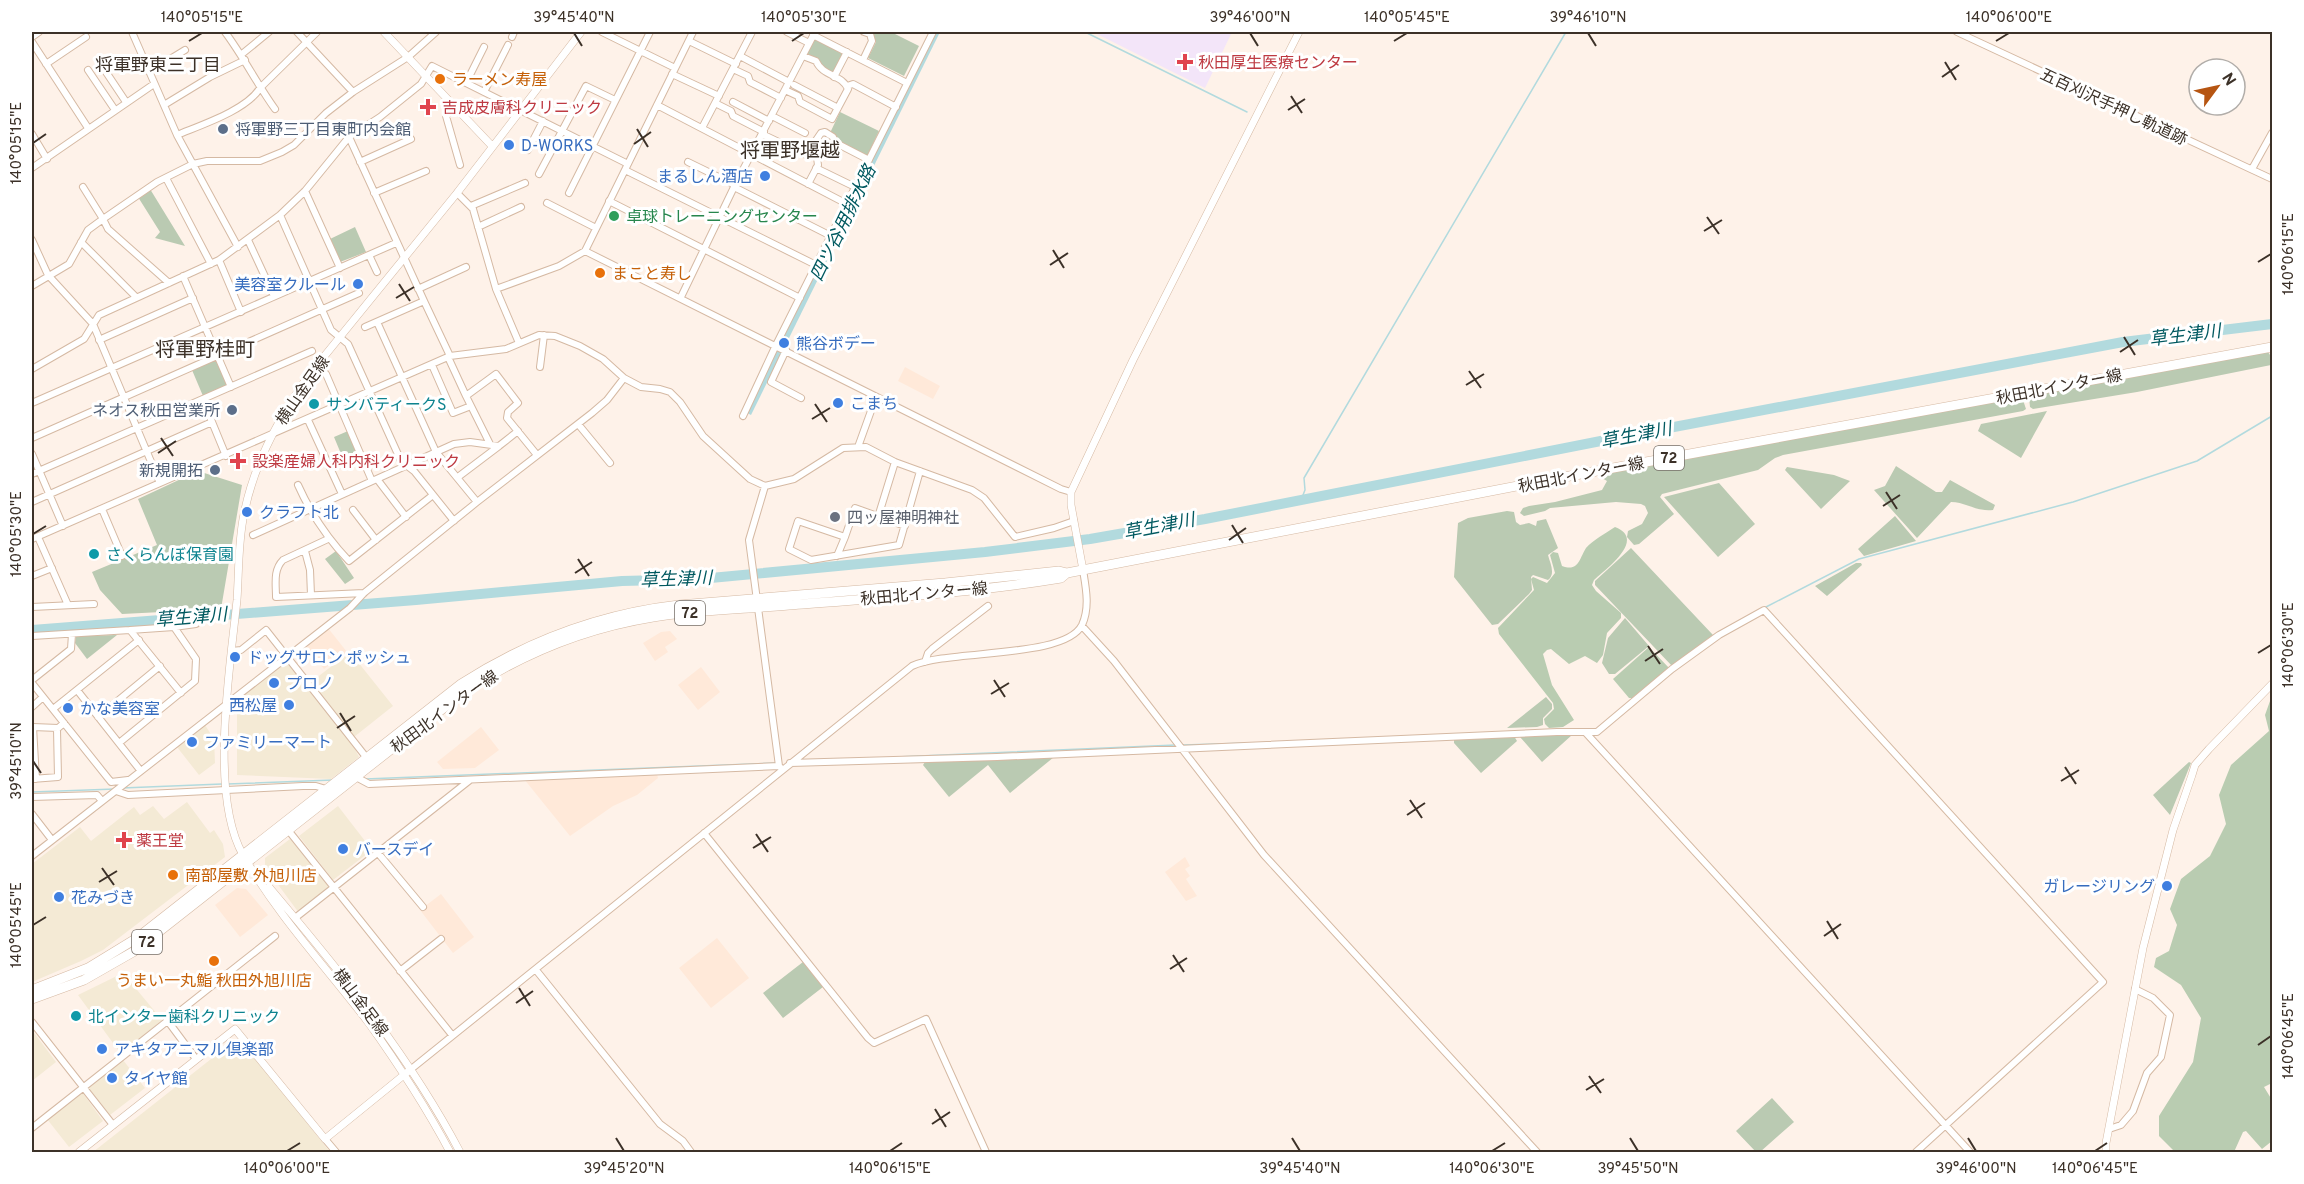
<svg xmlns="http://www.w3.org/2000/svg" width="2304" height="1184" font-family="Overpass,'Noto Sans JP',sans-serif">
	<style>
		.commercial { fill: #f4ead5 }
		.built { fill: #ffe9d9 }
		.medical { fill: #f3e5f9 }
		.green { fill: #bacab2 }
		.forest { fill: #b9ccb1 }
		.water { fill: #b2dade }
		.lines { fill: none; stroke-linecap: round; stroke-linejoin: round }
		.stream { stroke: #b2dade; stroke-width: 1.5 }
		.river { stroke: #b2dade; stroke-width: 10 }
		.minor-casing { stroke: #d5b9a3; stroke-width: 8 }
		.tertiary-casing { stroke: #d5b9a3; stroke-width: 8 }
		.primary-casing { stroke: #d5b9a3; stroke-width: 10 }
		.minor { stroke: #fff; stroke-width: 6 }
		.tertiary { stroke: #fff; stroke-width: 7 }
		.primary { stroke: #fff; stroke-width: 9 }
		.ticks { fill: none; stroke: #3c3128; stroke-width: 2 }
		.health-dot { fill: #e0444e; stroke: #fff; stroke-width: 2 }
		.food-dot { fill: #e8710a; stroke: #fff; stroke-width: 2 }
		.service-dot { fill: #5c6f8a; stroke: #fff; stroke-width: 2 }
		.shop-dot { fill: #3f7fe0; stroke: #fff; stroke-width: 2 }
		.leisure-dot { fill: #2e9e5b; stroke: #fff; stroke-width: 2 }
		.culture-dot { fill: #0f9aa8; stroke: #fff; stroke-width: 2 }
		.worship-dot { fill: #6b7280; stroke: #fff; stroke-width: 2 }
		.labels { text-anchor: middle; stroke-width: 6; stroke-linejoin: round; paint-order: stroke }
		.shield { fill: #fff; stroke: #766f68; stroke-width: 1.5 }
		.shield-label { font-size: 15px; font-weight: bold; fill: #3c3128 }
		.health-label { font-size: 16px; fill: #be3a42; stroke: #fff; text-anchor: start }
		.food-label { font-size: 16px; fill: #c56008; stroke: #fff; text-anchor: start }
		.street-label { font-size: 16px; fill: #3c3128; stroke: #fff }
		.service-label { font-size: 16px; fill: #4e5e75; stroke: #fff; text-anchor: end }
		.shop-label { font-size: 16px; fill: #366cbe; stroke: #fff; text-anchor: start }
		.leisure-label { font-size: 16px; fill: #27864d; stroke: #fff; text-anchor: start }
		.culture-label { font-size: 16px; fill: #0d838f; stroke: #fff; text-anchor: start }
		.worship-label { font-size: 16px; fill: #5b616d; stroke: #fff; text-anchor: start }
		.neighbourhood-label { font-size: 18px; fill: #3c3128; stroke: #fff }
		.water-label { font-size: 18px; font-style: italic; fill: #005960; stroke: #fff }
		.quarter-label { font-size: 20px; fill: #3c3128; stroke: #fff }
		.neatline { fill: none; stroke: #3c3128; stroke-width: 2 }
		.ticks-label { font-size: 15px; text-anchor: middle; fill: #3c3128 }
	</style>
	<rect width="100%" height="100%" fill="#fef2e9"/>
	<path class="commercial" d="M350,652L393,706L354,737L311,682Z
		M286,660L353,745L359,757L331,779L237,775V699Z
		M205,725L214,739L215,763L199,775L177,747Z
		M187,802L210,833L214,830L223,844L225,857L103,950L81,961L32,982V864L80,827L91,841L134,807L140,815L153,806L164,819Z
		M338,806L372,850L333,880L299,836Z
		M290,839L331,887L299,913L265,867V858Z
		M123,973L162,1020L121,1054L78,995Z
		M32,1030L56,1062L32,1081Z
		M241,1040L330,1152H93L225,1048L230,1049Z
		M123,1060L145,1088L110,1115L88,1087Z
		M82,1092L103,1121L69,1147L47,1119Z"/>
	<path class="built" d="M905,367L940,386L933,399L898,381Z
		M328,628L347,652L324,669L305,645Z
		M670,631L677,639L665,647L668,652L655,661L643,643L661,632Z
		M701,667L720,692L698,710L678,685Z
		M481,727L499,750L475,768L443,769L437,762Z
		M657,774L658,778L637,795L613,806L570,836L524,779Z
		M1185,857L1190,866L1185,869L1190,876L1186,879L1197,896L1186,901L1165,872Z
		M237,888L246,889L268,915L240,937L215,905Z
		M441,894L474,937L453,953L420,910Z
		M717,938L749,978L711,1008L679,968Z"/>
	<path class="medical" d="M1093,32H1232L1205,88Z"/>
	<path class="green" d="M870,32H891L919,46L904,76L868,58L876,42Z
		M814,39L843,53L834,73C823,68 818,60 807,54Z
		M840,112L879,131L867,156L838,141L836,136L830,133Z
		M150,189L185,246L155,238L160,232L138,197Z
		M355,227L366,252L340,262L330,239Z
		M2268,352L2272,358L2271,365L2137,392L2033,409L2030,407L2029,397L2031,395Z
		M216,360L227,383L226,387L203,396L192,370Z
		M2022,397L2026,409L2023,411L1783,455L1775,458L1758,470L1662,494L1660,497L1674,514L1639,544L1634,545L1627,537L1628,531L1642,524L1648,513L1645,506L1641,504L1616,502L1550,508L1545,511L1524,516L1520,513L1523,508L1529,506L1555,502L1602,490L1607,481L1602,478L1603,474Z
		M2047,411L2021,458L1978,431L1981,424Z
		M348,431L358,456L344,461L334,437Z
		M1896,466L1936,492H1942L1950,480L1995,505L1993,510C1976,512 1966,502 1951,502L1917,538L1874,490L1885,486Z
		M1787,467L1834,475L1850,481L1821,509L1785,470Z
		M198,471L242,485L221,609L122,614L100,590L92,572L157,545L138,499Z
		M1719,483L1755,524L1718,557L1664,497Z
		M1507,511L1514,512L1516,522L1520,525L1529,523L1536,526L1537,521L1546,519L1558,548L1548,555C1550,563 1556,574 1548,580L1533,575L1531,577L1532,590L1529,594L1498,624L1492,625L1454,577L1458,523L1468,518Z
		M1895,516L1916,541L1864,556L1858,549Z
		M1631,548L1713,635L1672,666L1595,585V581Z
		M336,551L354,578L345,584L325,559Z
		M1856,563H1861L1862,565L1827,596L1815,586Z
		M1625,618L1649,646L1615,674H1609L1602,663L1608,638Z
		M117,635L87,659L75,643L76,636Z
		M1546,697L1552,704V709L1543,718V725L1537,727L1507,728Z
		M1571,733L1572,735L1542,762L1520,737Z
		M1514,736L1517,741L1481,773L1454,743V740L1457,738Z
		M1054,757L1010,793L988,765L949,797L923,765L925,762Z
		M2189,762L2191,763L2170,815L2153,795Z
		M803,962L823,987L783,1018L763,993Z
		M1772,1098L1794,1122L1760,1152H1756L1736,1131Z"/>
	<path class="forest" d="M1615,527C1647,539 1606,569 1594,580L1592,585L1596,591L1621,613V618L1607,633L1603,655L1597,663L1585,656L1569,664L1551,649L1547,650L1543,654L1552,685L1574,720L1563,727L1549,728L1545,724L1544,719L1554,709L1553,703L1499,634L1498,628L1534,590L1531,579L1533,577L1547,583L1555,573L1550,555L1553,552L1558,553L1562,566C1579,572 1579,559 1586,548C1593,540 1606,533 1615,527Z
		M1649,647L1669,668L1632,698H1629L1613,679Z
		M2270,701H2272V1083L2264,1087L2272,1100V1141L2262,1149L2246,1131L2243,1132L2234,1152H2175L2159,1136V1116L2193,1062L2201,1018L2181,985L2154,967L2156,958L2169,951L2177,925L2170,909L2181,879L2210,856L2226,824L2219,795L2231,765L2269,731L2265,715Z"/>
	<path class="water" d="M935,32H940L751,415L747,413L779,344Z"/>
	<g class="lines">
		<path class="stream" d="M1085,32L1247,112
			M1301,500L1305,490L1304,478L1566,32
			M1766,607L1859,559L2073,502L2197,461L2272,416
			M1183,745L1248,743
			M896,757L1176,745
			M365,779L777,763
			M227,784L333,780
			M122,788L222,784
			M32,792L115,789"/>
		<path class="river" d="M32,630L416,600L622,581L700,579L985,552L1090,539L1205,519L1616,438L2123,342L2272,324"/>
		<defs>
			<path id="minor" d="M132,32L177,135L238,247
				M225,32C243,56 257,84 275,109
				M297,32L353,92
				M602,32L675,68
				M787,32L809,43
				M1957,32L2272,179
				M813,35L907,83
				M32,37L39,32
				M512,37L514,32
				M689,41L736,64
				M32,42L88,128
				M242,54L269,32
				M740,56L789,82L815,32
				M863,60L872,41L870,34L864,32
				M46,64L86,37
				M104,69L126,102
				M733,69L748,76L750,82L781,98
				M88,70L115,110
				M149,72L185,50
				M672,74L719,96
				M834,77L847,52
				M466,83L484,47
				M794,85L838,108
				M847,86L853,84L896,107
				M785,90L798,96L800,102L832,119L848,89C842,74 823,77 816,61L803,56
				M484,92L508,45
				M733,102L769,121
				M715,103L731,111L733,116L764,132
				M164,105L210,77L245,60
				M657,105L847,204
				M455,107L446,116L460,165
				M772,116L805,133
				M702,128L752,32
				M32,134L47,159
				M762,134L806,155L821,133L825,132L833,137L836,143L869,160
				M177,135C201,125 247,110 260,88L317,32
				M349,137L424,301L365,327
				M528,150L543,121
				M360,162L411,139
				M688,162L735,185
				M32,168L154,84
				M816,168L855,187
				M2252,169L2272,133
				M625,170L816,265
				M539,174L586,86L615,100
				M166,178L211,264
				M808,184L818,165L815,143
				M734,187L831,236
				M305,191L340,268
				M374,193L426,171
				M457,193L473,209L496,289L519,343
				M569,193L650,32
				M609,201L800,298
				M547,203L596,228
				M471,206L525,183
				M280,215L331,330L348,344L401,461L414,471L454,521
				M478,227L521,207
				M32,240L48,275L93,324L160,483
				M248,240L274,296
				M81,242L136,297
				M585,251L1061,489L1071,492
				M369,255L377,272
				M219,260L241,312
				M183,276L231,387
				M169,283L108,229L103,219L157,182L193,164L207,161H260L282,152L294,145L326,113L353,92L408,57L436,32
				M32,286L69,264L88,230L103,219L83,187
				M418,289L466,267
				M496,289L559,266L585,251L693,32
				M681,297L735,185L789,82
				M424,301L450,356
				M377,322L436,452L477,502
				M99,340L193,298
				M786,350L771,382L801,398
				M448,357L466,396
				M432,365L453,413L471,406
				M540,367L544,335
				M32,369L84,339L99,315L219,260L280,215L305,191L349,137L380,117L421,84L432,66L628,164
				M326,374L372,481
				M203,400L226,456
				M32,403L396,243
				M743,416L776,345L933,32
				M308,420L342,494
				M578,424L610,463
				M32,438L359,293
				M490,444L466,396L496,374L518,403L508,412L507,418L537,455
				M499,446L518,431
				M858,447L876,397
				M32,454L63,526
				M32,474L312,351
				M377,479L406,517
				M298,485C311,514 327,538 349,561L433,495
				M765,486L749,540L779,766
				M32,502L212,422
				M102,509L122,556
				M353,510L376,540
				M878,517L895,462
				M253,535L454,444L470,442L499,446L458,477
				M38,537L68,605
				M845,537L855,508L905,526
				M32,539L450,356L506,349L539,335L555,336L580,346L603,359L624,378L641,387L660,389L670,392L680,402L703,436L750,479L765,486L794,479L843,448L866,447L895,462L972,490L984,498L1015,537L1054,528L1074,521
				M328,539L283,560C273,570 276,584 276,597L364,593
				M305,551L310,570L311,595
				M837,556L845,537L798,521L789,549L811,560L899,545L920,471
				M32,576L52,568
				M32,607L94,604
				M1082,626L1114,661L1264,855L1537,1152
				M130,630L174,627
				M32,636L130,630L181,693
				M232,651L241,650L266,630L366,757
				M925,662L928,653L932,649L988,606
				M32,680L71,649L72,634
				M32,683L111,782L128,780
				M77,690L140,770
				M32,707L43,697
				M53,709L139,640
				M98,717L160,666
				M1586,733L1970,1152
				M119,743L195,681L196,659L174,627L196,624
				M790,763L997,757L1557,732H1597L1672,669L1719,635L1764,610L2103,982L1916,1152
				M356,777L369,784L779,766L782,769
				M32,779L58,777L57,729L64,723
				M36,779L33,727L58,728
				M116,791L128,795L303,786H316L326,789
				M32,797L97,795L102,801
				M32,814L52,840
				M288,830L452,1035
				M704,833L868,1038L874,1043L926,1019L986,1152
				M378,853L423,907
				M32,856L350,608L364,593L477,502L592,413L607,400L624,378
				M295,918L470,780
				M536,970L660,1124L683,1141L691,1152
				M400,971L441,939
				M167,1020L196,1059
				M32,1022L113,1125
				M410,1070L912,666C949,649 1065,659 1082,625C1090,608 1086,588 1083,570
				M32,1128L275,936
				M2109,1129L2121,1125L2133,1111L2147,1073L2161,1057L2170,1015L2153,998L2135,989
				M325,1139L336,1152"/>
			<path id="tertiary" d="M384,32L492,146
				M1083,570L1071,505V492L1133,360L1299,32
				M269,887C339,970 409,1055 460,1152
				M79,1152L235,1029L325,1139L410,1070
				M450,1152C426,1107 398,1064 368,1022C326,967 278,916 243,855C209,795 230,668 237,600C239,571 238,542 244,514C254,463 279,417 309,375L457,193L581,32
				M2106,1152V1143L2143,948L2173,830L2192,775L2195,765L2209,749L2272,684"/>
			<path id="primary" d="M32,990L88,968L137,938L461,684C528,641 600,614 679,605L945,583L1059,571L1067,573L1548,480L2272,347
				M32,999L84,980L133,952L464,692C521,654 585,628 653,617C698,610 744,609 789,605C879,598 971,593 1061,578L1067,573"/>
		</defs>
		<use href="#minor" class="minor-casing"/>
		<use href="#tertiary" class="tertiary-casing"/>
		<use href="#primary" class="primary-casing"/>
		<use href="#minor" class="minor"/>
		<use href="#tertiary" class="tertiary"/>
		<use href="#primary" class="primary"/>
	</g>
	<path class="ticks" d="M574,33L582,46M1250,33L1258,46M1588,33L1596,46M189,41L202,33M792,41L804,33M1394,41L1407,33M1996,41L2009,33M1945,62L1956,80M1942,77L1959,65M1291,96L1302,113M1288,110L1305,99M637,129L648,147M33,143L46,134M634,144L651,132M1707,217L1719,234M1704,231L1722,220M1053,250L1064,268M2258,262L2271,254M1050,265L1068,253M399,284L410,301M396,298L414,287M2124,337L2135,355M2120,352L2138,340M1469,371L1481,388M1466,385L1484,374M815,404L827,422M812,419L830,408M161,438L173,456M158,453L176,441M1886,492L1897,509M1883,506L1900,495M1232,525L1243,543M33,534L46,526M1229,540L1246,528M578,559L589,576M575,573L592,562M1648,646L1660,664M2258,653L2271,645M1645,661L1663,649M994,680L1005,697M991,694L1009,683M340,713L351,731M337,728L355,716M33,761L41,773M2065,767L2076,784M2061,781L2079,770M1410,800L1422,818M1407,815L1425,803M756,834L768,852M753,848L771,837M102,868L114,885M99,882L117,871M1827,921L1838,939M33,925L46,917M1824,936L1841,924M1173,955L1184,972M1170,969L1187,958M519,988L530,1006M516,1003L533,991M2258,1045L2271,1036M1589,1076L1601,1093M1586,1090L1604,1079M935,1109L946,1127M932,1124L950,1112M616,1138L624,1151M1292,1138L1300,1151M1630,1138L1638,1151M1968,1138L1976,1151M287,1151L300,1143M890,1151L902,1143M1492,1151L1505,1143M2095,1151L2107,1143"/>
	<g class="health-dot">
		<path d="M1182 53h6v6h6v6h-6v6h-6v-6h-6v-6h6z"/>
		<path d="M425 98h6v6h6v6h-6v6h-6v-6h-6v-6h6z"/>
		<path d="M235 452h6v6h6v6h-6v6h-6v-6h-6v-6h6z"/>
		<path d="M121 831h6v6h6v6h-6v6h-6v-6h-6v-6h6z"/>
	</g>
	<g class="food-dot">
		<circle cx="440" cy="79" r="6"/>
		<circle cx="600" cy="273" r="6"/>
		<circle cx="173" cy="875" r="6"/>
		<circle cx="214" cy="961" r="6"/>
	</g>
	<g class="service-dot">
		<circle cx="223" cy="129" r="6"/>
		<circle cx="232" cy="410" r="6"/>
		<circle cx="215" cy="470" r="6"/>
	</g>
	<g class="shop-dot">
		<circle cx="509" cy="145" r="6"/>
		<circle cx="765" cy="176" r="6"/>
		<circle cx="358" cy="284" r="6"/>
		<circle cx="784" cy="343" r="6"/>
		<circle cx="838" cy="403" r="6"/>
		<circle cx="247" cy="512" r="6"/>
		<circle cx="235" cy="657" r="6"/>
		<circle cx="274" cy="683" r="6"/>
		<circle cx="289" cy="705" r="6"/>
		<circle cx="68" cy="708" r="6"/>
		<circle cx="192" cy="742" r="6"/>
		<circle cx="343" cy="849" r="6"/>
		<circle cx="2167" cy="886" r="6"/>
		<circle cx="59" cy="897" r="6"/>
		<circle cx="102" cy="1049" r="6"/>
		<circle cx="112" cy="1078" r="6"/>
	</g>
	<circle class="leisure-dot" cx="614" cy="216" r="6"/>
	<g class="culture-dot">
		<circle cx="314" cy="404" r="6"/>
		<circle cx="94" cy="554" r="6"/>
		<circle cx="76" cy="1016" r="6"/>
	</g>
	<circle class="worship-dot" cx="835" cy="517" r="6"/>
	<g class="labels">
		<g class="shield">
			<rect x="1654" y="446" width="30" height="24" rx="4.5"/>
			<rect x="675" y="601" width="30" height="24" rx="4.5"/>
			<rect x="132" y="930" width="30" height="24" rx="4.5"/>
		</g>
		<g class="shield-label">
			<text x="1669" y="463">72</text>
			<text x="690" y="618">72</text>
			<text x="147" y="947">72</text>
		</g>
		<g class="health-label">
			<text x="1198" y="68">秋田厚生医療センター</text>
			<text x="442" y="113">吉成皮膚科クリニック</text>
			<text x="252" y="467">設楽産婦人科内科クリニック</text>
			<text x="136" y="846">薬王堂</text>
		</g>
		<g class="food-label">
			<text x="452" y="85">ラーメン寿屋</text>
			<text x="612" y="279">まこと寿し</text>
			<text x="185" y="881">南部屋敷 外旭川店</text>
			<text x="214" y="986" text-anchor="middle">うまい一丸鮨 秋田外旭川店</text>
		</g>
		<g class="street-label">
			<text transform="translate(2114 106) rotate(25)" y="6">五百刈沢手押し軌道跡</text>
			<text transform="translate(2059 386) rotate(-11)" y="6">秋田北インター線</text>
			<text transform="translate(302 390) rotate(-55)" y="6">横山金足線</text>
			<text transform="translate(1581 474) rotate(-11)" y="6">秋田北インター線</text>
			<text transform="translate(924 593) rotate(-5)" y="6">秋田北インター線</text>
			<text transform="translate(444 711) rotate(-36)" y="6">秋田北インター線</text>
			<text transform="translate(361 1002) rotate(53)" y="6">横山金足線</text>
		</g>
		<g class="service-label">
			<text x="235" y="135" text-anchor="start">将軍野三丁目東町内会館</text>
			<text x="220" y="416">ネオス秋田営業所</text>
			<text x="203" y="476">新規開拓</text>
		</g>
		<g class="shop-label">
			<text x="521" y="151">D-WORKS</text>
			<text x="753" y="182" text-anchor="end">まるしん酒店</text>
			<text x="346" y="290" text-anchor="end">美容室クルール</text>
			<text x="796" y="349">熊谷ボデー</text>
			<text x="850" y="409">こまち</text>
			<text x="259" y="518">クラフト北</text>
			<text x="247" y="663">ドッグサロン ポッシュ</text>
			<text x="286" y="689">プロノ</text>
			<text x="277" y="711" text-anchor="end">西松屋</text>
			<text x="80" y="714">かな美容室</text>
			<text x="204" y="748">ファミリーマート</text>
			<text x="355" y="855">バースデイ</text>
			<text x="2155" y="892" text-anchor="end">ガレージリング</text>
			<text x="71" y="903">花みづき</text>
			<text x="114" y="1055">アキタアニマル倶楽部</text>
			<text x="124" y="1084">タイヤ館</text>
		</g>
		<g class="leisure-label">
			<text x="626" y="222">卓球トレーニングセンター</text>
		</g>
		<g class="culture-label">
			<text x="326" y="410">サンバティークS</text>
			<text x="106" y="560">さくらんぼ保育園</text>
			<text x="88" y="1022">北インター歯科クリニック</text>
		</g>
		<g class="worship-label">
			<text x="847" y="523">四ッ屋神明神社</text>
		</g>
		<g class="neighbourhood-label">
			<text x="158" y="71">将軍野東三丁目</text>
		</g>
		<g class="water-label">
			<text transform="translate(843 223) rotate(-64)" y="6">四ツ谷用排水路</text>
			<text transform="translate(2185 335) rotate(-7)" y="6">草生津川</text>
			<text transform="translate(1636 435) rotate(-11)" y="6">草生津川</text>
			<text transform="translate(1159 526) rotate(-11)" y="6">草生津川</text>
			<text transform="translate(676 579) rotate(-2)" y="6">草生津川</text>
			<text transform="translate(191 617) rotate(-5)" y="6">草生津川</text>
		</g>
		<g class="quarter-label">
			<text x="790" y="157">将軍野堰越</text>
			<text x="205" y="356">将軍野桂町</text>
		</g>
	</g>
	<rect width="2304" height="1184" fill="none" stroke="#ffffff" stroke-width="66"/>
	<g transform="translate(2217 87) rotate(57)"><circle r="28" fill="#ffffff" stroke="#b1ada9" stroke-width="1.5"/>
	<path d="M0-4.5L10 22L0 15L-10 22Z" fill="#b65512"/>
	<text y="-9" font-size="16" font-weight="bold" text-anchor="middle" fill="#3c3128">N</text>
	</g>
	<rect x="33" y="33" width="2238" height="1118" class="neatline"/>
	<g class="ticks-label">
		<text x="202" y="22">140°05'15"E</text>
		<text x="574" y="22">39°45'40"N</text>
		<text x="804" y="22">140°05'30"E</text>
		<text x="1250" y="22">39°46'00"N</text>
		<text x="1407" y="22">140°05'45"E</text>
		<text x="1588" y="22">39°46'10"N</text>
		<text x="2009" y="22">140°06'00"E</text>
		<text transform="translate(16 143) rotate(-90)" y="5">140°05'15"E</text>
		<text transform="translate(2288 254) rotate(-90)" y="5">140°06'15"E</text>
		<text transform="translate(16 534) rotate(-90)" y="5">140°05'30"E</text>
		<text transform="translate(2288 645) rotate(-90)" y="5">140°06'30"E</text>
		<text transform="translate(16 761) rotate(-90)" y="5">39°45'10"N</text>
		<text transform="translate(16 925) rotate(-90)" y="5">140°05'45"E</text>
		<text transform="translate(2288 1036) rotate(-90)" y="5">140°06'45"E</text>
		<text x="287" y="1173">140°06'00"E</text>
		<text x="624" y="1173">39°45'20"N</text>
		<text x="890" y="1173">140°06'15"E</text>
		<text x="1300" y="1173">39°45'40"N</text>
		<text x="1492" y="1173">140°06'30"E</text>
		<text x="1638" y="1173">39°45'50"N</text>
		<text x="1976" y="1173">39°46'00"N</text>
		<text x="2095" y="1173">140°06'45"E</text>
	</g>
</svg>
